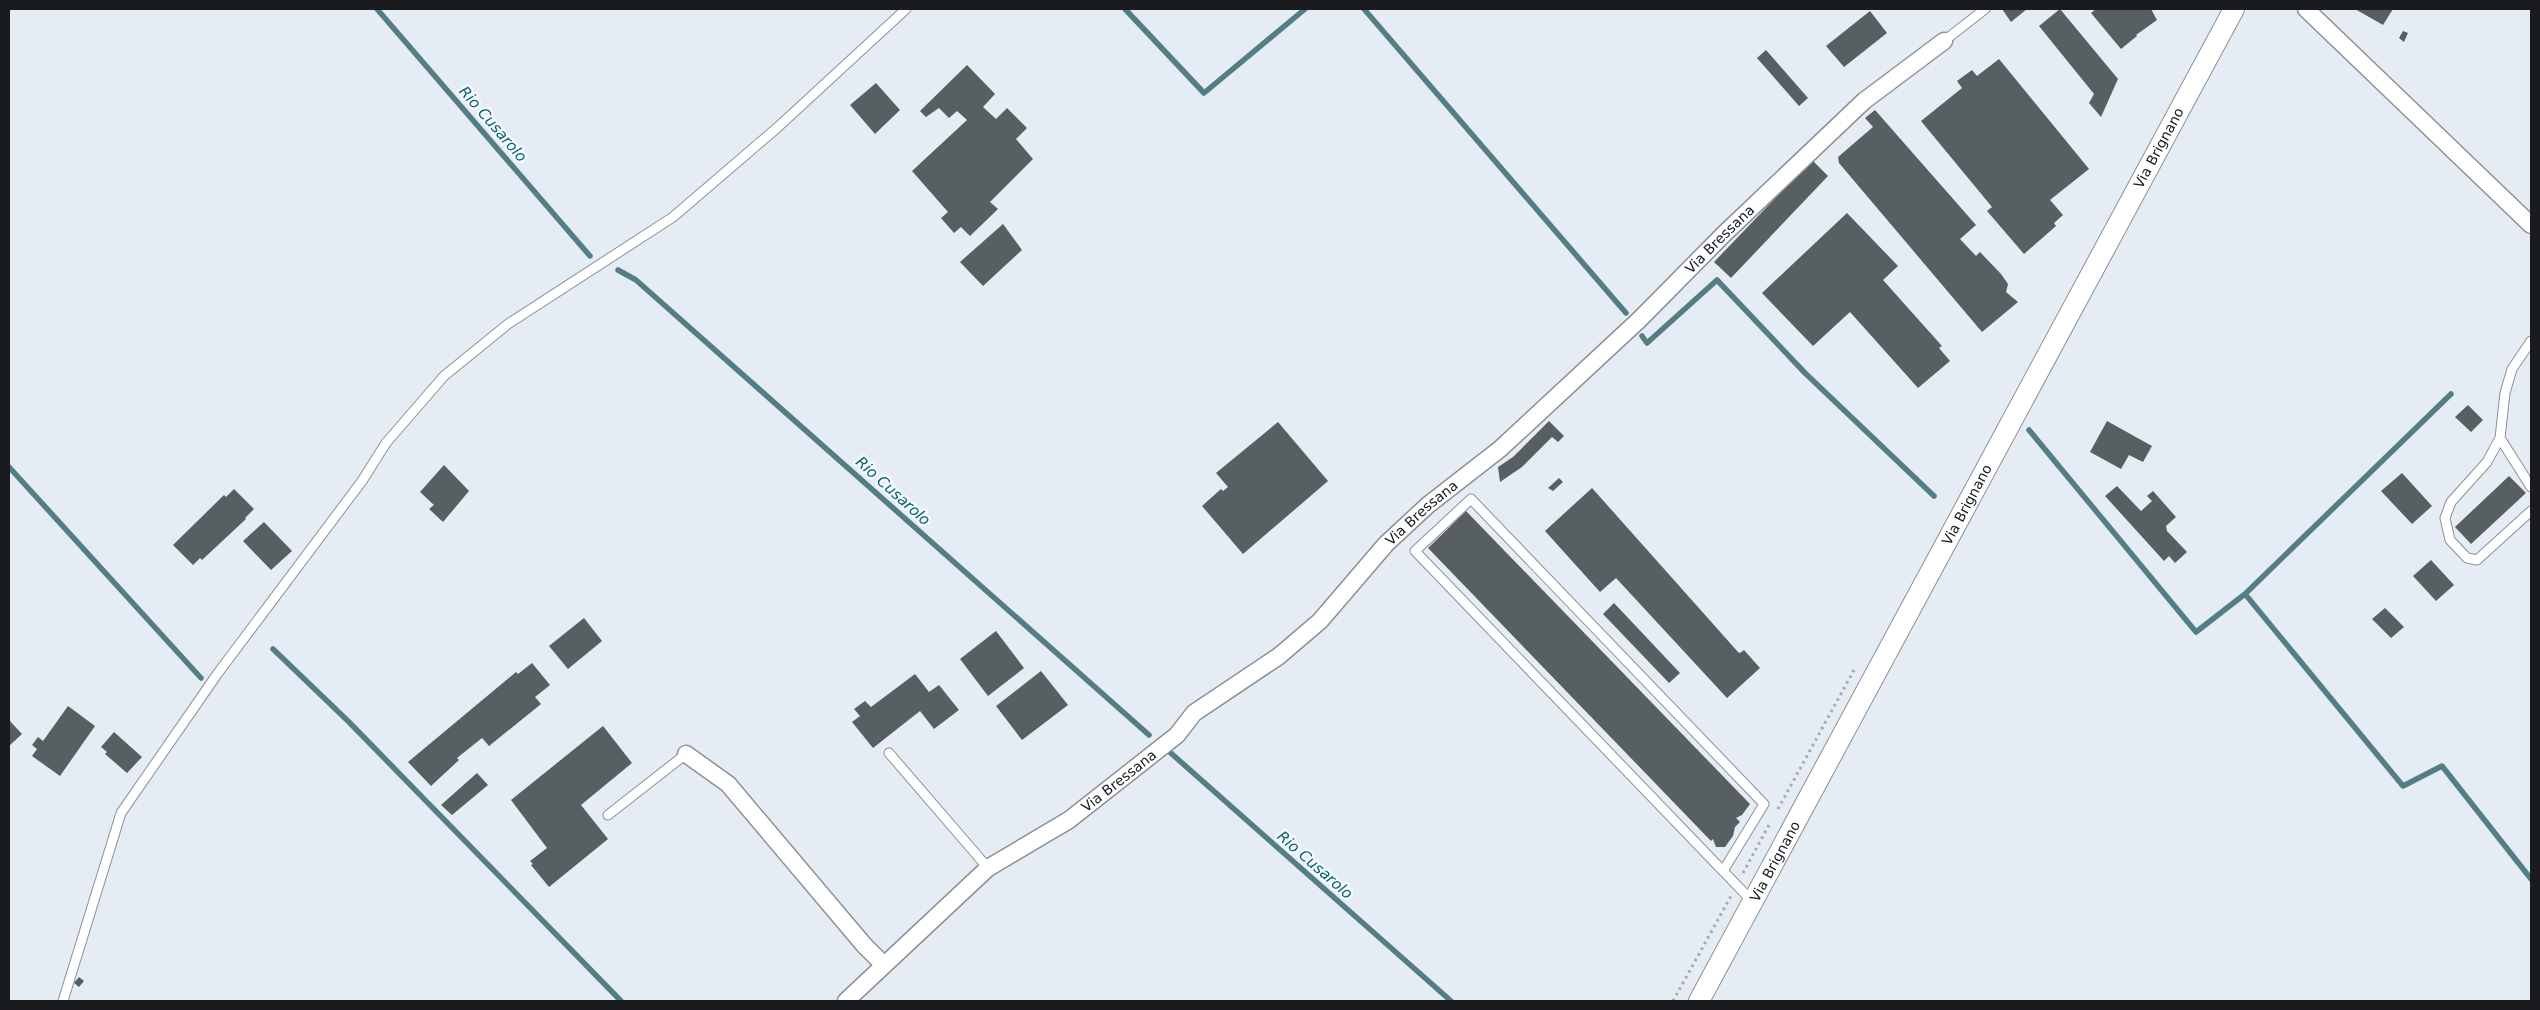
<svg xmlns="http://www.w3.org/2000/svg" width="2540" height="1010" font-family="'DejaVu Sans',sans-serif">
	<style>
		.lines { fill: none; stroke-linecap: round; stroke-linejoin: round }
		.stream { stroke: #537e86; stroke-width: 5.5 }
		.building { fill: #575f62 }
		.service-casing { stroke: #8b9197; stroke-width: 11 }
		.minor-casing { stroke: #8b9197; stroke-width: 19 }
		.tertiary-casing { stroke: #8b9197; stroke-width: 22 }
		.path { stroke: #a4a9ae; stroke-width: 3; stroke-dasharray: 2.5 4; stroke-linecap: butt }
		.service { stroke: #fff; stroke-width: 9 }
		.minor { stroke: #fff; stroke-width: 16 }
		.tertiary { stroke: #fff; stroke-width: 20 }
		.labels { text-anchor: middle; stroke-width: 5; stroke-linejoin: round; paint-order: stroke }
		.street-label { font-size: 14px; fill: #191b1e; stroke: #f4f9ff }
		.water-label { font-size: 15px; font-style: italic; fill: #0b636d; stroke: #f4f9ff }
	</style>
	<rect width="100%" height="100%" fill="#e6ecf3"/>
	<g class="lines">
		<path class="stream" d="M377,9L590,256
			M1125,9L1204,93L1305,9
			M1364,9L1626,313
			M618,270L636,280L1149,735
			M1642,336L1647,343L1717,280L1805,373L1934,496
			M2029,430L2196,632L2245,594L2451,394
			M9,467L201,678
			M2245,594L2403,786L2442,766L2531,879
			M273,649L349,722L621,1001
			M1164,747L1451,1001"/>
	</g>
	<path class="building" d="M2002,9H2027L2011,22Z
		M2060,9L2118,79L2101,117L2089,103L2094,94L2039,26Z
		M2096,9H2151L2157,20L2136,35L2137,36L2121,49L2091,13Z
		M2355,9H2393L2383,25Z
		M1870,11L1887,33L1844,67L1826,46Z
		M2403,31L2408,33L2404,42L2399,38Z
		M1766,50L1808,98L1799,106L1757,58Z
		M1999,59L2089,169L2050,200L2063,215L2054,223L2056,226L2024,254L1987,211L1992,207L1921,121L1962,88L1957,81L1972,70L1977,76Z
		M967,65L995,94L983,107L996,119L1007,108L1027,128L1016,139L1033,159L990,202L998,209L970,236L961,227L954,233L941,218L948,212L912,171L967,120L957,111L949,118L939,108L926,117L920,111Z
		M876,83L900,110L875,134L850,105Z
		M1875,110L1976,225L1960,239L1976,256L1980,252L2001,274L2008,284L2006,292L2018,302L1982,332L1839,163L1838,157L1873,127L1865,118Z
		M1812,160L1828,176L1731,278L1714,262Z
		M1847,213L1898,266L1883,280L1942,346L1939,348L1950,361L1918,388L1850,312L1813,346L1762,293Z
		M1003,224L1022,250L983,286L960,262Z
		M2468,405L2483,420L2471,432L2455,417Z
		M1549,421L1564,436L1558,442L1552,437L1522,467L1500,482L1498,467L1513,457Z
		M2107,421L2152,446L2143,462L2129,455L2121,469L2090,452Z
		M1278,422L1328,481L1243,554L1202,506L1221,489L1223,491L1228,487L1216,473Z
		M444,465L469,491L443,522L429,509L434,505L420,492Z
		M2402,473L2432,506L2412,524L2381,491Z
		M2509,476L2526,493L2471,544L2455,527Z
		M1559,478L1563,482L1553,491L1548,488Z
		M2117,486L2141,511L2152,501L2147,496L2153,491L2176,517L2166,526L2167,531L2187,552L2175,563L2169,556L2164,561L2105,496Z
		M1592,488L1738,652L1740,653L1744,650L1760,668L1727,698L1616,578L1600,592L1545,531Z
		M234,489L254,509L245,518L246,519L202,560L200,558L193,565L173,545L224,495L226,497Z
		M1466,511L1750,804L1742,815L1736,818L1740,822L1735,827L1733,836L1725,847H1716L1713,839L1711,841L1428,548Z
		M264,522L292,551L271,570L243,541Z
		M2431,560L2454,585L2436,601L2413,576Z
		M1614,603L1680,673L1669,683L1603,614Z
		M2385,608L2404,627L2391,638L2372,619Z
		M584,618L602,641L568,669L549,646Z
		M996,631L1024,668L988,696L960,659Z
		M532,663L550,685L535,697L541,704L489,746L482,738L457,758L459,760L431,786L408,762L516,672L518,674Z
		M1041,671L1068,705L1022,740L996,706Z
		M915,674L929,692L939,685L959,710L934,729L920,711L873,748L852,722L860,716L854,709L865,701L871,707Z
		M68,706L95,726L60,776L32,756L37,749L32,745L38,737L43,741Z
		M9,720L22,734L9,746Z
		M603,726L632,763L581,805L608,839L549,887L531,865L533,864L530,861L547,848L511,800Z
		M114,732L142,757L127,773L105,754L107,752L101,747Z
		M477,773L488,785L452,815L441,805Z
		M79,977L84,981L79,987L74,983Z"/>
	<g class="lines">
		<defs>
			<path id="service" d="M1944,41L1985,9
				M2531,341L2512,369L2505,393L2500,438L2487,462L2451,502L2445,518L2450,540L2467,558L2477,560L2531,511
				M2500,438L2531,487
				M889,753L988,868
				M608,815L686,754
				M1723,871L1764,804L1471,499L1415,551L1723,871L1753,902
				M63,1001L121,813L218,673L362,481L386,443L444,376L508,324L673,217L778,127L906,9"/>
			<g id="minor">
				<path d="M2306,9L2531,225"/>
				<path d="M686,754L728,784L864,945L884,965"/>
				<path id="s1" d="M846,1001L988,868L1069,820L1177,735L1194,713L1279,656L1320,621L1386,544L1428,505L1500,449L1639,320L1724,234L1864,101L1944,41"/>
			</g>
			<g id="tertiary">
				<path id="s2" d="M1699,1001C1879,671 2054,339 2234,9"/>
			</g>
		</defs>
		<use href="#service" class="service-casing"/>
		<use href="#minor" class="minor-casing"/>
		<use href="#tertiary" class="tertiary-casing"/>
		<path class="path" d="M1778,809L1854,670
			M1743,873L1770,823
			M1673,1001L1731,896"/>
		<use href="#service" class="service"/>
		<use href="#minor" class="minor"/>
		<use href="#tertiary" class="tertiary"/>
	</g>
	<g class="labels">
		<g class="street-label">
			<text dy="5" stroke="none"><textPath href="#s2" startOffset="969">Via Brignano</textPath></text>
			<text dy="5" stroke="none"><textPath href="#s1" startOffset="1164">Via Bressana</textPath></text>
			<text dy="5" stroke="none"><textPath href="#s2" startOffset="564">Via Brignano</textPath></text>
			<text dy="5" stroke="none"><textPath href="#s1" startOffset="759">Via Bressana</textPath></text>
			<text dy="5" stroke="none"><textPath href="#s1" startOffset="352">Via Bressana</textPath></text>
			<text dy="5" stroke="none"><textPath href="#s2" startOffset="159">Via Brignano</textPath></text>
		</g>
		<g class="water-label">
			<text transform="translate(493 124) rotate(49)" y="5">Rio Cusarolo</text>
			<text transform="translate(893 491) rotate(42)" y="5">Rio Cusarolo</text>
			<text transform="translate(1315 865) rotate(41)" y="5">Rio Cusarolo</text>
		</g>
	</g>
	<rect width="2540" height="1010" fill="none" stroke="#191b1e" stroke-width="20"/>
</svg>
